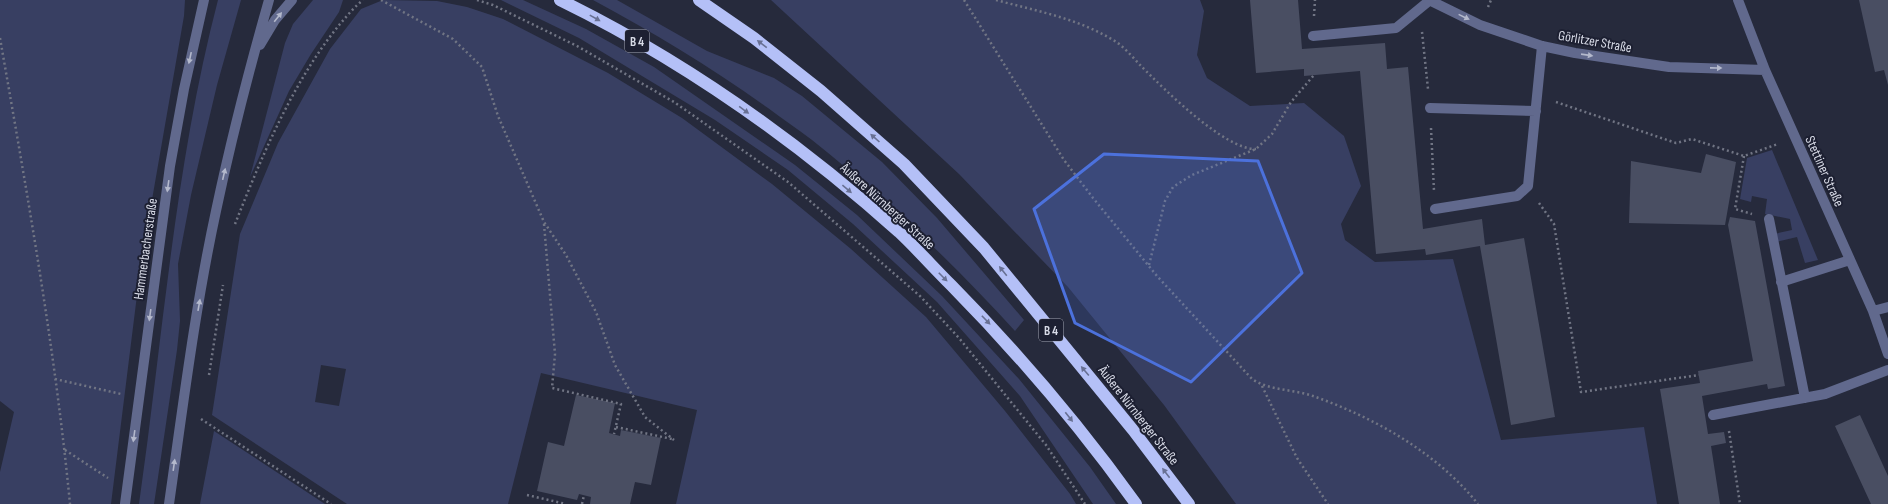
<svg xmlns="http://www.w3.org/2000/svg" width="1888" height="504" font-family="'Sofia Sans Condensed',sans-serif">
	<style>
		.green { fill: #383f62; fill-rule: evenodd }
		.building { fill: #494e62 }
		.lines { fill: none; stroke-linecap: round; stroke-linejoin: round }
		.path { stroke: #717584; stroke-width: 2.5; stroke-dasharray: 2 3; stroke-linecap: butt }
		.minor { stroke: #61698d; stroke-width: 10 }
		.highway { stroke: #b4c0f7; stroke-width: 12 }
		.oneway { fill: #b4b9cc }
		.oneway2 { fill: #687094 }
		.marked { fill: #4c71dc; fill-opacity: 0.2; stroke: #4c71dc; stroke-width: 3; stroke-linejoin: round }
		.labels { text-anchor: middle; stroke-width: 4; stroke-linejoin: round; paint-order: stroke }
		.shield { fill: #1d2032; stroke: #a0a3b1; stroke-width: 1 }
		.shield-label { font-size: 13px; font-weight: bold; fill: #d8dbe7 }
		.street-label { font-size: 14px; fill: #d8dbe7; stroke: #1d2032 }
	</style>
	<rect width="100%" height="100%" fill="#262a3c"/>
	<path class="green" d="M0,0H185L184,16L141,263L111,504H0V472L14,412L0,401Z
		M218,0H241L217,85L191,195L178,264L180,321L177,350L154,504H139C163,336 175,164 218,0Z
		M313,0H343L339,12L311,54L289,91L250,177L285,43L293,24Z
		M383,0L437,1L467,7L503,19L608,73L682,118L772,184L851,249L926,317L1005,411L1070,494L1076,504H676L697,410L541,373L508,504H347L212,415L240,234L278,143L330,49L361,9ZM321,365L346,369L339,406L315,402Z
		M501,0H523L586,29L654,67L795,165L857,215L942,296L1019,379L1090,467L1116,504H1093L1020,396L937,302L853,224L788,170L715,120L579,38Z
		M593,0H617L707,51L774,78L802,96L882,162L937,218L1024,320L1015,331C952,262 885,198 812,140C798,129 782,119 768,108C712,68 653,32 593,0Z
		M771,0H1200L1204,11L1197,55L1207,78L1250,106L1304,103L1344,136L1361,186L1341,224L1345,240L1375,262L1453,259L1501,440L1644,427L1657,504H1236L1164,405L1068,287L959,174Z
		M1772,150L1818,260L1805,263L1797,237L1776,242L1774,234L1792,230L1790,219L1765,214L1767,199L1752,196L1751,202L1740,199L1747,158Z
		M214,431L325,504H200Z"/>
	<path class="building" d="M1250,0H1298L1302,49L1385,43L1387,69L1408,67L1423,229L1482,219L1485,245L1524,238L1555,417L1511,425L1480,246L1426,255L1425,249L1376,254L1360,71L1304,76V69L1256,73Z
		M1859,0H1888V85L1884,70L1875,72Z
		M1706,154L1736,162L1725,225L1629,223L1631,161L1701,173Z
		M1730,217L1755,221L1785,386L1768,389L1767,384L1702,396L1708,434L1724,432L1726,443L1711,446L1720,504H1679L1660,389L1700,383L1698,371L1753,361L1728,225Z
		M576,395L615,403L609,433L620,436L621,430L661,438L651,485L635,482L630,504H590L591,497L579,494L577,500L537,491L548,442L564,446Z
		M1860,415L1888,476V504H1871L1835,426Z"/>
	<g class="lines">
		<path class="path" d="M381,0L453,39L482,67L498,116L544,222L566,255L596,312L615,365L645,417L674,440
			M477,0L493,5L577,46L674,102L788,182L920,296L959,338L1046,445L1085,504
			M964,0L1064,160L1093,198L1157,276L1252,379C1270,391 1293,389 1313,396C1375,418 1436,452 1478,504
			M996,0C1036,11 1077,18 1113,40C1124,46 1133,58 1142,67C1164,89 1225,150 1256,149
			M1488,7L1491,0
			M1314,16L1315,0
			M1422,32L1428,89
			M0,38C27,193 55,348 70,504
			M1556,102L1676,143L1692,139L1744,156L1778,144
			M1431,128L1434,191
			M1744,156L1735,209L1752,214
			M1539,203L1554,224L1581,392L1699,375
			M235,224C262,156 293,81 340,24C347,16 354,7 363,0
			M544,224L555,354L552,388L621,404L614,434
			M1149,265L1165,201L1173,187L1192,175L1256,149L1272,134L1291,102L1314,75
			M209,375L223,285
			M55,379L121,394
			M1262,386L1297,458L1328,504
			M201,419L331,504
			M616,427L672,439
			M1729,431L1740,504
			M65,450L108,478
			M527,495L566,504
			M582,504L584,495"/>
		<path class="minor" d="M1429,0L1480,25L1542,46L1575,53L1669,67L1765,70
			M1738,0L1765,70L1873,311L1888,354
			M1313,36L1396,28L1429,1
			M260,45L275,20L292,0
			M1430,108L1536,111
			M1435,209L1517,196L1528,186L1542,46
			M1769,219L1805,398
			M1781,282L1850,260
			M1873,311L1888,307
			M1713,415L1825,394L1888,370
			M125,504L170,166L184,89L204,0
			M169,504C183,406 195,308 216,211C231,140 249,70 269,0"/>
		<path class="highway" d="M560,0C683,60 797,141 899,232C917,249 933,267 951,285C1018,353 1080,426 1136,504
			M699,0L754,38L821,91L904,164L984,248L1133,430L1189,504"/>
	</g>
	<defs><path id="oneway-solid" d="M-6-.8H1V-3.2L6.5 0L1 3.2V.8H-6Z"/></defs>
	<g class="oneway">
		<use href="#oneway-solid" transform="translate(278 17) rotate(-51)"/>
		<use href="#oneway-solid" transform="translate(1464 17) rotate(26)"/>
		<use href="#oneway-solid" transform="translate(1587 55) rotate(8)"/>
		<use href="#oneway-solid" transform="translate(190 58) rotate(102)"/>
		<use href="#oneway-solid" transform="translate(1716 68) rotate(1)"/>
		<use href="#oneway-solid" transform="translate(224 174) rotate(-77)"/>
		<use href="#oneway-solid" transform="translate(168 186) rotate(98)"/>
		<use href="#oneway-solid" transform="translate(199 305) rotate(-80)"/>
		<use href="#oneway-solid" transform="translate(150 315) rotate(98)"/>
		<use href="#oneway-solid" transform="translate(134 436) rotate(98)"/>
		<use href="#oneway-solid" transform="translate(174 465) rotate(-82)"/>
	</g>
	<g class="oneway2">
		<use href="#oneway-solid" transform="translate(595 18) rotate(29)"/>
		<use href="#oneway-solid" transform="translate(762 44) rotate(-143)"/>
		<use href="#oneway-solid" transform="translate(744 110) rotate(36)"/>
		<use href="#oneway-solid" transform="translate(875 138) rotate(-138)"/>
		<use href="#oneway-solid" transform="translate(847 189) rotate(40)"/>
		<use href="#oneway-solid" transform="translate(1003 271) rotate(-129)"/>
		<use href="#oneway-solid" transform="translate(943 277) rotate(45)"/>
		<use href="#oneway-solid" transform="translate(986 320) rotate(46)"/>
		<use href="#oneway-solid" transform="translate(1085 371) rotate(-130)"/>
		<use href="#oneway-solid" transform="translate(1069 417) rotate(52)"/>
		<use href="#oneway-solid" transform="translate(1166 473) rotate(-127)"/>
	</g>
	<path class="marked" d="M1104,154L1258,161L1302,273L1191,382L1075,323L1034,209Z"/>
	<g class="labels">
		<g class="shield">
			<rect x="625" y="30" width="24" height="22" rx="3"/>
			<rect x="1039" y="319" width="24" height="22" rx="3"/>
		</g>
		<g class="shield-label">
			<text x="637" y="46">B 4</text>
			<text x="1051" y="335">B 4</text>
		</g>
		<g class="street-label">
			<text transform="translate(1595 41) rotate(10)" y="5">Görlitzer Straße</text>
			<text transform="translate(1825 171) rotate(66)" y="5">Stettiner Straße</text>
			<text transform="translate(888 206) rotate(42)" y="5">Äußere Nürnberger Straße</text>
			<text transform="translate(145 249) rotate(-82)" y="5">Hammerbacherstraße</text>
			<text transform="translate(1139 415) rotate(52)" y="5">Äußere Nürnberger Straße</text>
		</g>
	</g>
</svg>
